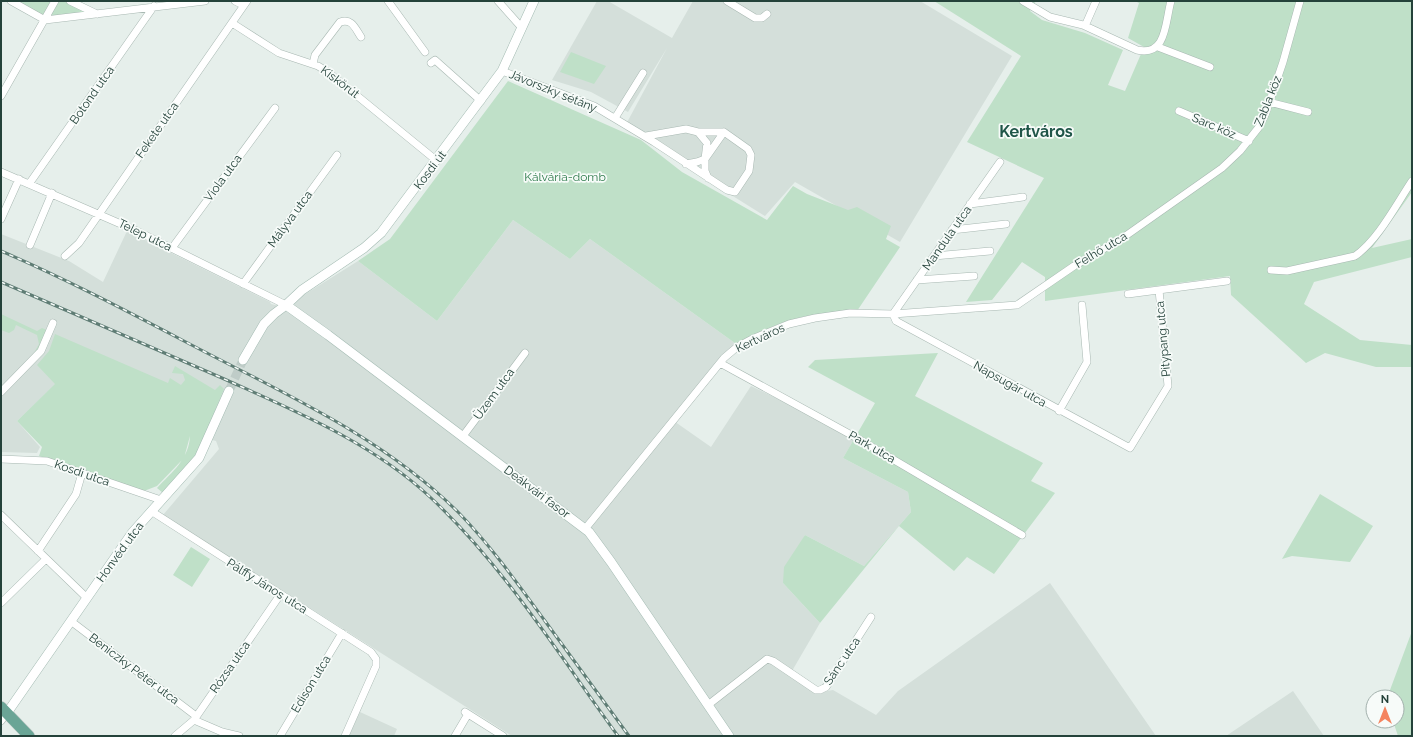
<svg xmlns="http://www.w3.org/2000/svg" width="1413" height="737" font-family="Raleway,sans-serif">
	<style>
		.built { fill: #d4dfda }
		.green { fill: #bfe0c8 }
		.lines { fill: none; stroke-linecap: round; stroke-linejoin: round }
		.secondary-tunnel { stroke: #bfccc8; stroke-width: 9; stroke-dasharray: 9 4.5; stroke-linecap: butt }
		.street-casing { stroke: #a8b8b2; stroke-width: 8 }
		.secondary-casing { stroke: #a4bbb3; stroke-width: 10 }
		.primary-casing { stroke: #c2cac8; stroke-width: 12 }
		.street { stroke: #fff; stroke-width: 7 }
		.secondary { stroke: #fff; stroke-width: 9 }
		.primary { stroke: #6aa596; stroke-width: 11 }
		.rail-casing { stroke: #5f7d75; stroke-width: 3 }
		.rail { stroke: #f7fbf9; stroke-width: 1.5; stroke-dasharray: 4.5; stroke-linecap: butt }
		.labels { text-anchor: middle; stroke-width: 3.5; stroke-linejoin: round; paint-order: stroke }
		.street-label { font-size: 12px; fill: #24423a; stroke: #f7fbf9 }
		.park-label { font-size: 12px; fill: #2d7a4b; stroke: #f7fbf9 }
		.district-label { font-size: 16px; font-weight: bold; fill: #1f5548; stroke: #f7fbf9 }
	</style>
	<rect width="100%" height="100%" fill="#e6efeb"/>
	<path class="built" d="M597,1H608L672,38L693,1H920L1012,56L900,242L795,182L765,216L624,128L667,48L628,112L591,92L552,80Z
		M513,220L570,259L590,239L739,346L671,419L711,447L751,386L856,436L843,458L908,492L911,512L864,566L805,535L783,583L820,623L792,671L822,692L833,690L876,715L898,691L1050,583L1156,736H512L163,515L219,449L216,441L205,438L178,407L84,357L17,421L40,447L37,453L1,452V234L69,261L103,282L127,231L270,302L271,304L291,309L299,298L358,261L437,321Z
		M1293,691L1324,736H1226Z
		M360,712L397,729L394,736H349Z"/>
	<path class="green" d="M11,1H70L97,14L45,20Z
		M934,1H1036L1030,11L1042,20L1085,33L1123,50L1108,85L1125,91L1144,47L1128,38L1139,3L1135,1H1412V192L1372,248L1412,239V257L1314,282L1304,304L1360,340L1412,345V367H1376L1325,353L1306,363L1231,295L1230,276L1045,301V277L1022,262L992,300L966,302L1044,178L967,142L1021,56Z
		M571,52L606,66L594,84L560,72Z
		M508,81L641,140L682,172L767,220L793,186L807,194L848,210L857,207L891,226L886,239L900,247L857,311C806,314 782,317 739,346L590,239L570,259L513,220L437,321L358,261L390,239Z
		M1,314L37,331L42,328L47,330L44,346L29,362L39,344L37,335L16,325L14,330L9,333L1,330Z
		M55,334L168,383L170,378L181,385L185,380L183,374L172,373L175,366L215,390L220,385L224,389L194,461L163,493L157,488C172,472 189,459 190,436L184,458L157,486L144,491L39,456L42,447L17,421L55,384L37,365L49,351Z
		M938,353L915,396L1043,463L1031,481L1055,493L994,574L967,557L954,571L899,526L820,623L783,583L784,567L805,535L864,566L911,512L908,492L843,458L875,403L808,367L815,360Z
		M1320,494L1373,526L1350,562L1292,556L1282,559Z
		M191,547L210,559L192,587L173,575Z
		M1412,631V736H1398L1393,721H1397V697H1391L1390,690Z"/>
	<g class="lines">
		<path class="secondary-tunnel" d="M229,391L243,360"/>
		<defs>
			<path id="street" d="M11,1L45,20
				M70,1L97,14
				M235,1L243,5
				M388,1L425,52
				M498,1L522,28
				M727,1L755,18H762L767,14
				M1023,1L1050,17L1083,25L1137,50C1167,57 1165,22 1171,1
				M45,20L205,1
				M232,23L279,53L318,66L328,72L437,161
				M1085,26L1096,1
				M1158,47L1210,67
				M431,63L435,60L481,101
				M313,64L315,55L340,22C352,18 355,28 361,37
				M502,71L594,106L654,142L727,190L735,192L749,171L751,155L748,149L724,132H698
				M1,96L55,1
				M1269,102L1308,112
				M1179,111L1249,141
				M615,118L643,73
				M646,136L686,129L698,132L707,143L705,159L697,162L686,164
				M1,172L137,231L286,305
				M708,178L705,171V159L724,132
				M29,184L154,6
				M970,204L1023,197
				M1,219L19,179
				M952,230L1006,224
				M30,245L52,193
				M172,248L275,108
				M65,256L79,243L247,1
				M934,256L990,251
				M1271,270L1287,271L1355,256C1378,240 1396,205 1412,181
				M917,280L974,276
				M243,284L337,155
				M1128,294L1227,281
				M893,314L896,321L1130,448L1168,386L1159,290
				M893,314L1000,162
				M720,363L855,437L1022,535
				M1,392L41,351L53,323
				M1059,411L1087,362L1082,305
				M463,436L525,353
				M1,459L47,461L161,500
				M151,511L371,652L376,659V666L345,736
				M1,515L87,598
				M585,529L724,358L737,347L752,339L789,324L815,318L850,313L893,314L1017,305L1074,266L1124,237L1222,168L1240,151L1259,127L1265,115L1283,62L1300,1
				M38,551L76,494L82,473
				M1,603L46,559
				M72,622L196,716
				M708,705L767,659L773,661L816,690H820L826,687L871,617
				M465,712L503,736
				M194,720L222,732L239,736
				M1,721L7,713
				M175,736L194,720L280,595
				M280,736L342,633
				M455,736L468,714"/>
			<path id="secondary" d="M286,305L328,335L589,532L611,562L729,736
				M243,360L264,324L274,314L286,305L302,290L364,248L381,233L502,71L534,1
				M7,713L132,533L199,458L229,391"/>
			<path id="primary" d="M1,707L29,736"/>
		</defs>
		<use href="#street" class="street-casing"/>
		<use href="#secondary" class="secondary-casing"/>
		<use href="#primary" class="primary-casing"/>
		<use href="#street" class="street"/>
		<use href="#secondary" class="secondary"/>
		<use href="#primary" class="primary"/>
		<defs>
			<path id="rail" d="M1,251C71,281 138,317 205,352C294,398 387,441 459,513C491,546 518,584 545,621C573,659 601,698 629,736
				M1,282C75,314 149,346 222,378C295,411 371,442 430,497C504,566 559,655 618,736"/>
		</defs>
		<use href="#rail" class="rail-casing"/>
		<use href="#rail" class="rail"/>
	</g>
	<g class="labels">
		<g class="street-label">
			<text transform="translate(340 82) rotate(37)" y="4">Kiskörút</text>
			<text transform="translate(553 91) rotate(22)" y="4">Jávorszky sétány</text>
			<text transform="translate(92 95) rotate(-55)" y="4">Botond utca</text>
			<text transform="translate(1268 101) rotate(-68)" y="4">Zabla köz</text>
			<text transform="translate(1214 126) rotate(23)" y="4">Sarc köz</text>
			<text transform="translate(157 130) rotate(-55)" y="4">Fekete utca</text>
			<text transform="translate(430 170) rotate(-53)" y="4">Kosdi út</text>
			<text transform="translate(223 178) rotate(-54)" y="4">Viola utca</text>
			<text transform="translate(290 219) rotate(-54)" y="4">Mályva utca</text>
			<text transform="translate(145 235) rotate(26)" y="4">Telep utca</text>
			<text transform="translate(947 238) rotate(-55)" y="4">Mandula utca</text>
			<text transform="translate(1101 250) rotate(-31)" y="4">Felhő utca</text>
			<text transform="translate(760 338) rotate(-25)" y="4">Kertváros</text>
			<text transform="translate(1163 339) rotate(-95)" y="4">Pitypang utca</text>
			<text transform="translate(1010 384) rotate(29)" y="4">Napsugár utca</text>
			<text transform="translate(494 394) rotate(-54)" y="4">Üzem utca</text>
			<text transform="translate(872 447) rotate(30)" y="4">Park utca</text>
			<text transform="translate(82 473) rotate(19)" y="4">Kosdi utca</text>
			<text transform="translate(537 492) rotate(37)" y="4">Deákvári fasor</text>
			<text transform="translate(120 552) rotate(-54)" y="4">Honvéd utca</text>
			<text transform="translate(267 586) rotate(32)" y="4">Pálffy János utca</text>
			<text transform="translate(842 661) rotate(-56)" y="4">Sánc utca</text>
			<text transform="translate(230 667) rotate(-55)" y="4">Rózsa utca</text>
			<text transform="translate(134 669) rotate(37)" y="4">Beniczky Péter utca</text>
			<text transform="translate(311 684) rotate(-59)" y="4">Edison utca</text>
		</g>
		<g class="park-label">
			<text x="565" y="181">Kálvária-domb</text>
		</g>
		<g class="district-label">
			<text x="1036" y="137">Kertváros</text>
		</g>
	</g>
	<rect width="1413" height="737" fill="none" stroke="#24423a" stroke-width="4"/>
	<g transform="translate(1385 709)"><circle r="19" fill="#f7fbf9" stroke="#a3b1ad"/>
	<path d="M0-3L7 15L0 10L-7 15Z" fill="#f4845f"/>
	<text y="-6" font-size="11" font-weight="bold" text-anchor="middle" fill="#24423a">N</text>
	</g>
</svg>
